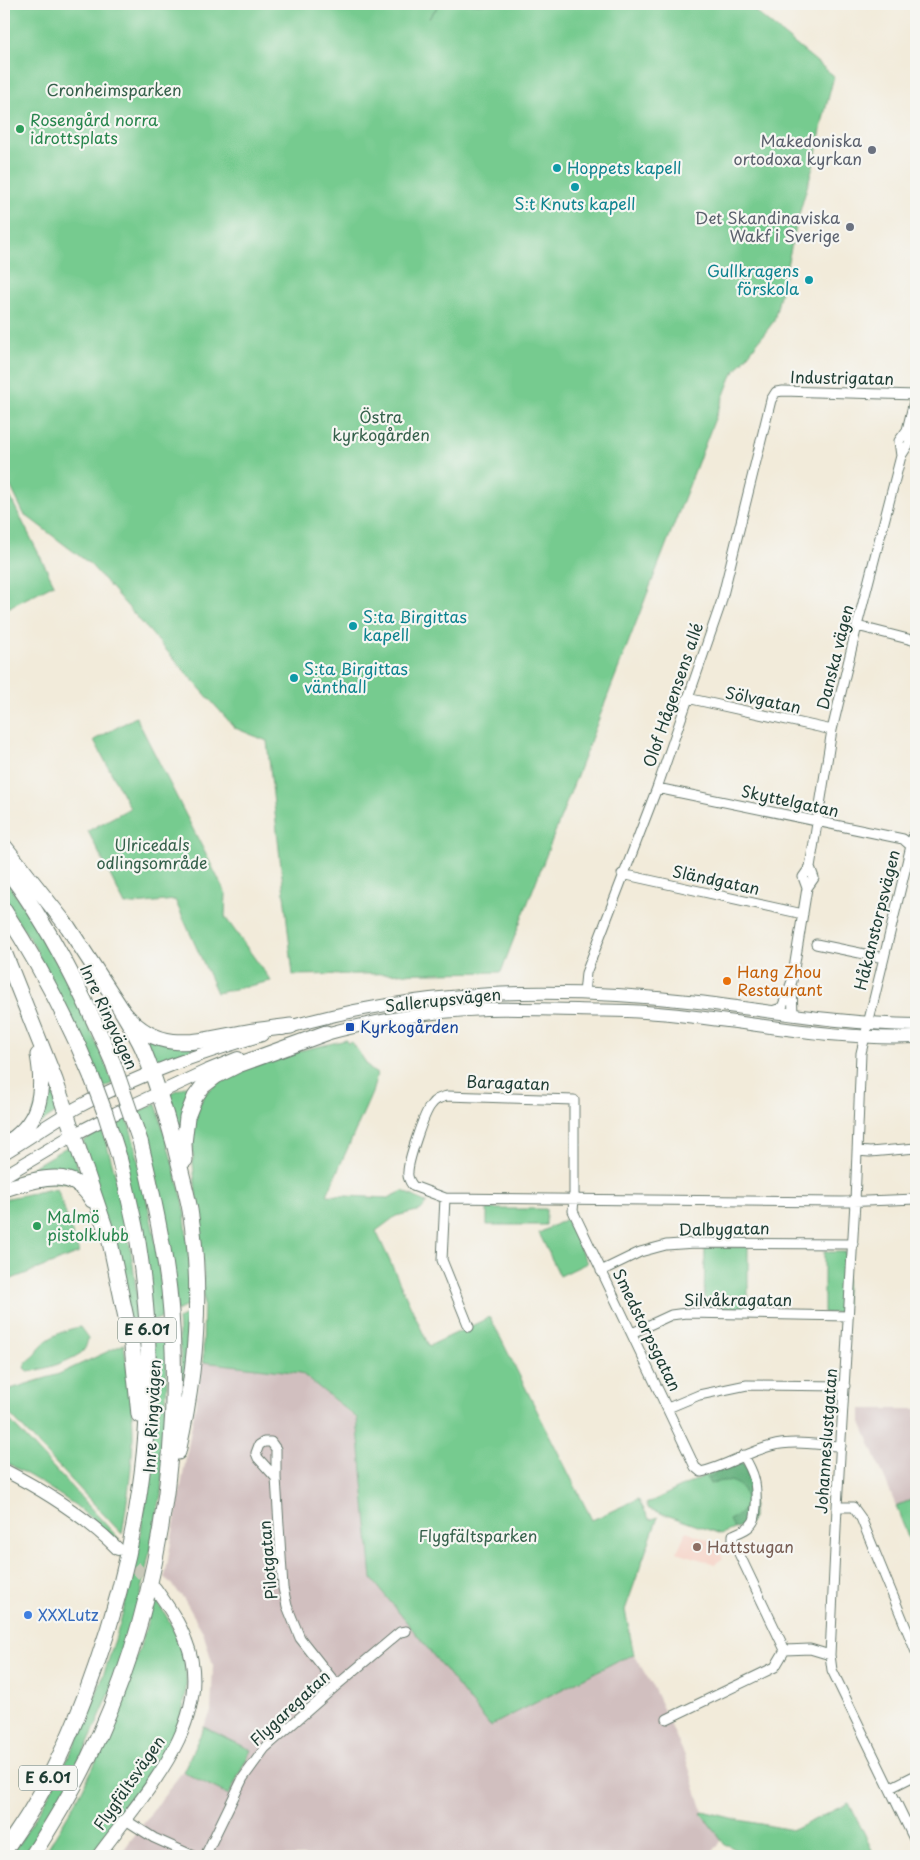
<svg xmlns="http://www.w3.org/2000/svg" width="920" height="1860" font-family="'Playpen Sans',sans-serif">
	<style>
		.built { fill: #f6d1c5 }
		.industrial { fill: #d1bfbf }
		.green { fill: #76cb8f; stroke: #4a8462 }
		.forest { fill: #60af7a; stroke: #407657 }
		.lines { fill: none; stroke-linecap: round; stroke-linejoin: round }
		.secondary-tunnel { stroke: #c8c8b9; stroke-width: 12; stroke-dasharray: 12 6; stroke-linecap: butt }
		.street-casing { stroke: #697a6e; stroke-width: 11 }
		.secondary-casing { stroke: #697a6e; stroke-width: 14 }
		.highway-casing { stroke: #697a6e; stroke-width: 17 }
		.street { stroke: #fff; stroke-width: 9 }
		.secondary { stroke: #fff; stroke-width: 12 }
		.highway { stroke: #fff; stroke-width: 15 }
		.highway-bridge-casing { stroke: #697a6e; stroke-width: 17; stroke-linecap: butt }
		.highway-bridge { stroke: #fff; stroke-width: 15 }
		.leisure-dot { fill: #2e9e5b; stroke: #f6f6f2; stroke-width: 2 }
		.worship-dot { fill: #6b7280; stroke: #f6f6f2; stroke-width: 2 }
		.culture-dot { fill: #0f9aa8; stroke: #f6f6f2; stroke-width: 2 }
		.food-dot { fill: #e8710a; stroke: #f6f6f2; stroke-width: 2 }
		.transit-dot { fill: #1a4fb4; stroke: #f6f6f2; stroke-width: 2 }
		.education-dot { fill: #8d6e63; stroke: #f6f6f2; stroke-width: 2 }
		.shop-dot { fill: #3f7fe0; stroke: #f6f6f2; stroke-width: 2 }
		.labels { text-anchor: middle; stroke-width: 4.5; stroke-linejoin: round; paint-order: stroke }
		.shield { fill: #f6f6f2; stroke: #60746d; stroke-width: 1 }
		.shield-label { font-size: 15px; font-weight: bold; fill: #1f3d34 }
		.park-label { font-size: 16px; fill: #35604b; stroke: #f6f6f2 }
		.leisure-label { font-size: 16px; fill: #27864d; stroke: #f6f6f2; text-anchor: start }
		.worship-label { font-size: 16px; fill: #5b616d; stroke: #f6f6f2; text-anchor: end }
		.culture-label { font-size: 16px; fill: #0d838f; stroke: #f6f6f2; text-anchor: start }
		.street-label { font-size: 16px; fill: #1f3d34; stroke: #f6f6f2 }
		.food-label { font-size: 16px; fill: #c56008; stroke: #f6f6f2; text-anchor: start }
		.transit-label { font-size: 16px; fill: #164399; stroke: #f6f6f2; text-anchor: start }
		.education-label { font-size: 16px; fill: #785e54; stroke: #f6f6f2; text-anchor: start }
		.shop-label { font-size: 16px; fill: #366cbe; stroke: #f6f6f2; text-anchor: start }
	</style>
	<rect width="100%" height="100%" fill="#f6f6f2"/>
	<filter id="ink" filterUnits="userSpaceOnUse"><feTurbulence type="fractalNoise" baseFrequency=".02" numOctaves="2"/><feDisplacementMap in="SourceGraphic" scale="10" xChannelSelector="R" yChannelSelector="G"/><feConvolveMatrix kernelMatrix="1 2 1 2 8 2 1 2 1" color-interpolation-filters="sRGB"/></filter>
	<filter id="wash" filterUnits="userSpaceOnUse"><feTurbulence type="fractalNoise" baseFrequency=".0096" numOctaves="4" result="noise"/><feDisplacementMap in="SourceGraphic" scale="20" xChannelSelector="R" yChannelSelector="G"/><feGaussianBlur stdDeviation="1.12" result="paint"/><feColorMatrix in="noise" values="0 0 0 0 0 0 0 0 0 0 0 0 0 0 0 0 0 1.4 0 .05"/><feComposite in="paint" operator="in"/></filter>
	<g filter="url(#wash)">
		<rect width="100%" height="100%" fill="#f2ebda"/>
		<path class="built" d="M686,1531L712,1541L723,1558L715,1564L677,1552Z"/>
		<path class="industrial" d="M203,1362L301,1373L357,1419L372,1579L619,1660L634,1655L652,1685L685,1756L703,1811L701,1813L720,1836L721,1841L718,1846L706,1856H119L182,1772L211,1712L213,1665L203,1632L184,1599L165,1577Z
			M861,1409H916V1498L896,1506L861,1422Z"/>
		<path class="green" d="M4,4H439L429,18L440,4H746L834,76L824,115L814,163L798,218L774,321L731,377L501,972L293,975L267,741L235,728L90,564L24,514L4,473Z
			M4,485L54,584L4,610Z
			M136,717L226,894L225,917L271,981L217,993L175,900L125,905L88,831L130,808L94,740Z
			M9,885C53,950 84,1010 113,1083L102,1089L33,944L4,901V888Z
			M145,1037L202,1045L152,1064Z
			M346,1040L347,1043L352,1042L371,1070L377,1074L372,1093L327,1195L388,1198L403,1191L427,1203L421,1210L396,1216L376,1231L429,1346L490,1317L592,1520L638,1499L650,1520L658,1517L625,1610L634,1655L619,1660L490,1726L372,1579L357,1418L301,1373L203,1362L204,1279L193,1163V1116L206,1092L232,1073L298,1051Z
			M45,1072L60,1110L28,1132Z
			M199,1080L179,1148L163,1097Z
			M156,1103L184,1204L193,1303L177,1311C170,1241 159,1179 138,1112Z
			M127,1117L135,1145L155,1238L165,1316L151,1322L115,1124Z
			M102,1130C128,1208 140,1292 141,1374L83,1141Z
			M70,1145L83,1182L4,1184Z
			M57,1188L79,1253L4,1282V1199Z
			M487,1209H546V1225H487Z
			M566,1219L587,1263L560,1276L539,1233Z
			M705,1247H748V1308H704Z
			M824,1252H846V1313H824Z
			M193,1312L179,1428L181,1365L178,1319Z
			M166,1325L167,1385L161,1495L140,1600L113,1686L73,1777L25,1856H10C93,1739 138,1597 151,1455C155,1414 153,1372 153,1330Z
			M80,1327L88,1338C87,1343 86,1349 81,1353C68,1362 43,1370 28,1372L24,1368C26,1361 32,1359 37,1353C39,1350 38,1349 41,1346C50,1336 66,1329 80,1327Z
			M124,1344C128,1374 133,1406 133,1437C132,1469 127,1502 122,1534L4,1408V1391L59,1374Z
			M4,1414L120,1540L118,1541L75,1505L40,1482L4,1461Z
			M739,1459C760,1476 749,1503 744,1525L721,1534L649,1509L646,1504Z
			M916,1498V1558L896,1506Z
			M154,1597C191,1649 198,1694 166,1750C157,1766 146,1780 135,1794C120,1815 105,1836 90,1856H43C56,1834 70,1813 82,1790C113,1729 137,1664 154,1597Z
			M204,1727L251,1750L229,1795L183,1772Z
			M849,1803L875,1856H746L728,1845H725L701,1813L703,1811L739,1820L793,1830Z"/>
		<path class="forest" d="M740,1462L746,1468L753,1489V1518L750,1523L734,1529L729,1520C732,1518 737,1517 740,1514C752,1503 745,1483 729,1481C722,1480 717,1483 710,1484L707,1478Z"/>
	</g>
	<g filter="url(#ink)">
		<g class="lines">
			<path class="secondary-tunnel" d="M122,1553L154,1587"/>
			<defs>
				<path id="street" d="M901,456L899,441L907,430L916,393
					M857,626L916,641
					M687,698L832,730
					M657,788L903,839L911,846L916,847
					M916,825L861,1053L855,1202L837,1507L830,1655L832,1670L916,1843
					M622,874L803,914
					M807,888L803,877L810,867L832,730L857,626L901,456L910,442L907,430
					M816,944L884,958
					M792,987L793,1015
					M584,994L586,973L657,788L721,603L771,400L776,392L783,391L916,395
					M772,1011L781,1008L783,1005L792,981L807,888L814,878L810,867
					M857,1151L870,1152L916,1148
					M445,1198L442,1260L469,1327
					M601,1271L640,1252L666,1245L695,1243L853,1244
					M632,1333L671,1315L686,1313L848,1316
					M668,1408L699,1395L747,1385L845,1386
					M841,1446C818,1445 793,1440 771,1446C747,1452 725,1467 701,1472L695,1467L573,1211L574,1199V1100L447,1096C440,1098 435,1099 431,1105C424,1113 408,1161 408,1172C407,1177 410,1182 413,1186L445,1198L842,1202L916,1199
					M743,1455C755,1474 757,1484 756,1507C755,1512 756,1518 753,1522C749,1529 740,1532 733,1535V1541L785,1650
					M276,1478V1449L271,1442H264L259,1445L256,1453L258,1458L276,1478L283,1588L287,1606L300,1638L337,1685
					M837,1507H853L861,1518L916,1652
					M667,1719L775,1667L785,1650L810,1649L830,1655
					M890,1788L916,1775
					M124,1819L154,1838L194,1856
					M205,1856L243,1778L265,1748L337,1685L400,1632L406,1631"/>
				<path id="secondary" d="M282,1029C420,988 555,986 698,1002C771,1011 843,1024 916,1025
					M318,1036C372,1021 430,1011 486,1009C516,1008 547,1010 577,1010C599,1011 622,1010 645,1012C736,1018 825,1041 916,1037
					M4,1153C29,1138 53,1121 78,1107C137,1075 199,1054 262,1035
					M4,1176L73,1135L116,1113L206,1071L238,1058
					M4,1470C45,1491 85,1516 118,1549
					M98,1856C140,1798 218,1720 186,1641C179,1621 167,1605 155,1588"/>
				<path id="highway" d="M4,846L68,927L124,1013C158,1054 195,1042 241,1033C258,1030 275,1028 291,1026
					M4,866C50,926 83,995 113,1063
					M4,910C39,964 68,1019 92,1078
					M4,952L55,1080L110,1242L132,1346L139,1415
					M113,996C123,1014 135,1031 143,1049C156,1081 166,1114 175,1147C180,1168 186,1189 190,1210C203,1290 196,1373 178,1452
					M4,1145C40,1124 45,1094 38,1055
					M185,1160L184,1144L187,1117L195,1097L203,1086L216,1076L238,1065L326,1033
					M4,1189C35,1180 72,1165 92,1200
					M4,1852C13,1837 24,1823 33,1807C59,1763 79,1715 96,1666C144,1530 161,1386 138,1242C133,1214 126,1186 119,1157
					M32,1856C52,1825 71,1794 87,1761C157,1620 185,1446 169,1290C163,1239 152,1190 140,1141"/>
			</defs>
			<use href="#street" class="street-casing"/>
			<use href="#secondary" class="secondary-casing"/>
			<use href="#highway" class="highway-casing"/>
			<use href="#street" class="street"/>
			<use href="#secondary" class="secondary"/>
			<use href="#highway" class="highway"/>
			<defs>
				<path id="highway-bridge" d="M113,1063L140,1141
					M92,1078L105,1113L119,1157"/>
			</defs>
			<use href="#highway-bridge" class="highway-bridge-casing"/>
			<use href="#highway-bridge" class="highway-bridge"/>
		</g>
	</g>
	<g class="leisure-dot">
		<circle cx="20" cy="129" r="5"/>
		<circle cx="37" cy="1226" r="5"/>
	</g>
	<g class="worship-dot">
		<circle cx="872" cy="150" r="5"/>
		<circle cx="850" cy="227" r="5"/>
	</g>
	<g class="culture-dot">
		<circle cx="557" cy="168" r="5"/>
		<circle cx="575" cy="187" r="5"/>
		<circle cx="809" cy="280" r="5"/>
		<circle cx="353" cy="626" r="5"/>
		<circle cx="294" cy="678" r="5"/>
	</g>
	<circle class="food-dot" cx="727" cy="981" r="5"/>
	<rect class="transit-dot" x="345" y="1022" width="10" height="10" rx="2.5"/>
	<circle class="education-dot" cx="697" cy="1547" r="5"/>
	<circle class="shop-dot" cx="28" cy="1615" r="5"/>
	<g class="labels">
		<g class="shield">
			<rect x="118" y="1317.5" width="58" height="25" rx="4"/>
			<rect x="19" y="1765.5" width="58" height="25" rx="4"/>
		</g>
		<g class="shield-label">
			<text x="147" y="1335">E 6.01</text>
			<text x="48" y="1783">E 6.01</text>
		</g>
		<g class="park-label">
			<text x="114" y="96">Cronheimsparken</text>
			<text x="381" y="423">Östra<tspan x="381" dy="18">kyrkogården</tspan></text>
			<text x="152" y="851">Ulricedals<tspan x="152" dy="18">odlingsområde</tspan></text>
			<text x="478" y="1542">Flygfältsparken</text>
		</g>
		<g class="leisure-label">
			<text x="30" y="126">Rosengård norra<tspan x="30" dy="18">idrottsplats</tspan></text>
			<text x="47" y="1223">Malmö<tspan x="47" dy="18">pistolklubb</tspan></text>
		</g>
		<g class="worship-label">
			<text x="862" y="147">Makedoniska<tspan x="862" dy="18">ortodoxa kyrkan</tspan></text>
			<text x="840" y="224">Det Skandinaviska<tspan x="840" dy="18">Wakf i Sverige</tspan></text>
		</g>
		<g class="culture-label">
			<text x="567" y="174">Hoppets kapell</text>
			<text x="575" y="210" text-anchor="middle">S:t Knuts kapell</text>
			<text x="799" y="277" text-anchor="end">Gullkragens<tspan x="799" dy="18">förskola</tspan></text>
			<text x="363" y="623">S:ta Birgittas<tspan x="363" dy="18">kapell</tspan></text>
			<text x="304" y="675">S:ta Birgittas<tspan x="304" dy="18">vänthall</tspan></text>
		</g>
		<g class="street-label">
			<text transform="translate(842 378) rotate(1)" y="6">Industrigatan</text>
			<text transform="translate(835 657) rotate(-76)" y="6">Danska vägen</text>
			<text transform="translate(673 695) rotate(-71)" y="6">Olof Hågensens allé</text>
			<text transform="translate(763 700) rotate(12)" y="6">Sölvgatan</text>
			<text transform="translate(790 801) rotate(12)" y="6">Skyttelgatan</text>
			<text transform="translate(716 880) rotate(12)" y="6">Sländgatan</text>
			<text transform="translate(877 920) rotate(-76)" y="6">Håkanstorpsvägen</text>
			<text transform="translate(443 1000) rotate(-6)" y="6">Sallerupsvägen</text>
			<text transform="translate(109 1017) rotate(65)" y="6">Inre Ringvägen</text>
			<text transform="translate(508 1083) rotate(2)" y="6">Baragatan</text>
			<text transform="translate(724 1229) rotate(-1)" y="6">Dalbygatan</text>
			<text x="738" y="1306">Silvåkragatan</text>
			<text transform="translate(647 1330) rotate(64)" y="6">Smedstorpsgatan</text>
			<text transform="translate(152 1416) rotate(-87)" y="6">Inre Ringvägen</text>
			<text transform="translate(826 1441) rotate(-86)" y="6">Johanneslustgatan</text>
			<text transform="translate(268 1560) rotate(-95)" y="6">Pilotgatan</text>
			<text transform="translate(290 1708) rotate(-43)" y="6">Flygaregatan</text>
			<text transform="translate(129 1783) rotate(-55)" y="6">Flygfältsvägen</text>
		</g>
		<g class="food-label">
			<text x="737" y="978">Hang Zhou<tspan x="737" dy="18">Restaurant</tspan></text>
		</g>
		<g class="transit-label">
			<text x="360" y="1033">Kyrkogården</text>
		</g>
		<g class="education-label">
			<text x="707" y="1553">Hattstugan</text>
		</g>
		<g class="shop-label">
			<text x="38" y="1621">XXXLutz</text>
		</g>
	</g>
	<rect width="920" height="1860" fill="none" stroke="#f6f6f2" stroke-width="20"/>
</svg>
